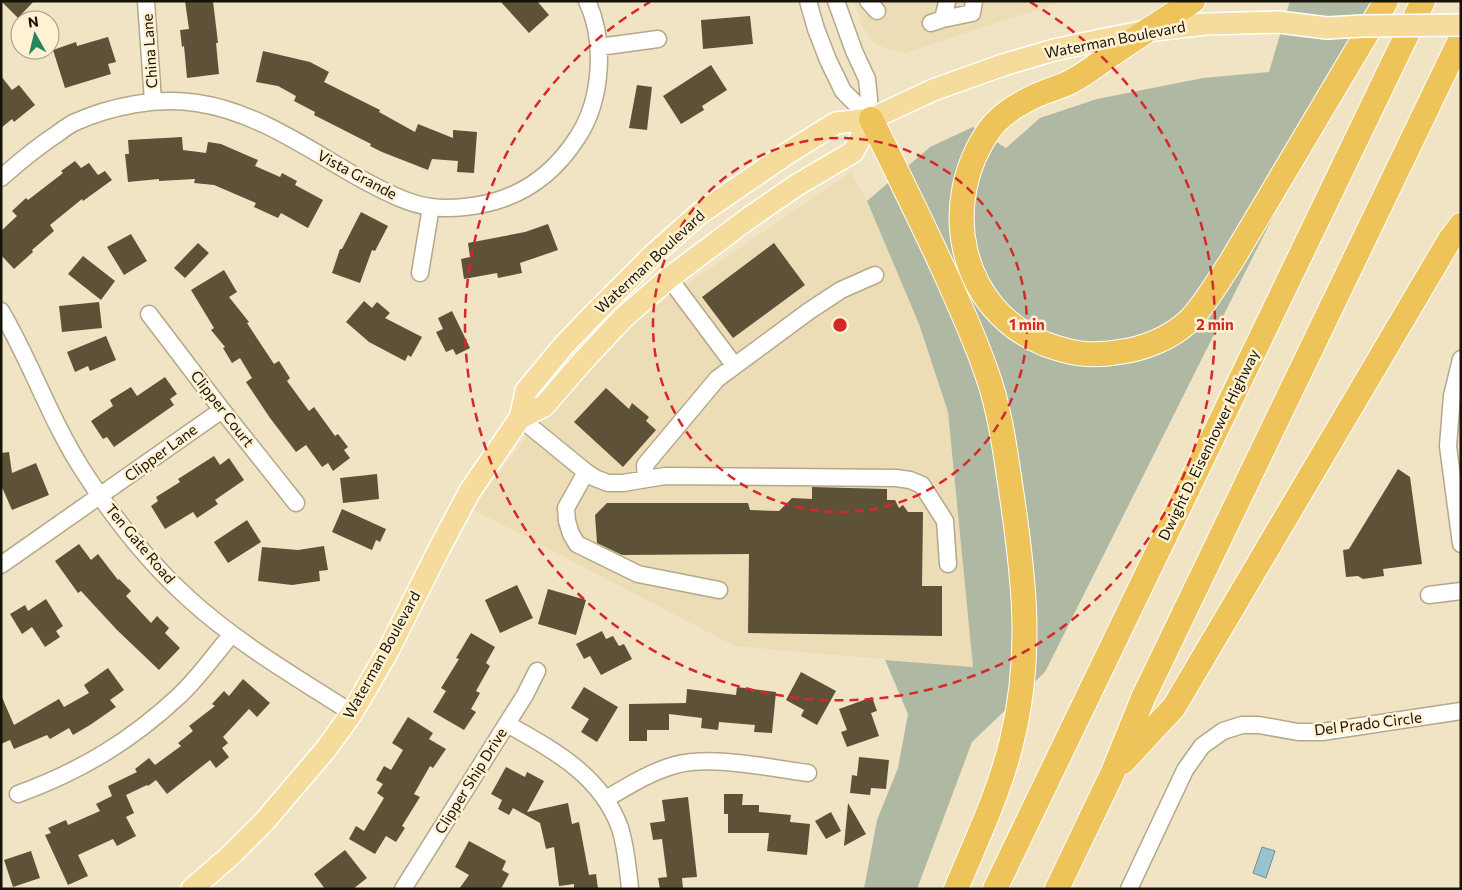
<svg xmlns="http://www.w3.org/2000/svg" width="1462" height="890" font-family="Commissioner,sans-serif">
	<style>
		.built { fill: #edddb6 }
		.green { fill: #afb8a3 }
		.water { fill: #98c4d2; stroke: #718f95 }
		.building { fill: #5d5237 }
		.lines { fill: none; stroke-linecap: round; stroke-linejoin: round }
		.minor-casing { stroke: #b4a78a; stroke-width: 19 }
		.major-casing { stroke: #fff; stroke-width: 24 }
		.highway-casing { stroke: #fff; stroke-width: 26 }
		.minor { stroke: #fff; stroke-width: 16 }
		.major { stroke: #f5dc9c; stroke-width: 21 }
		.highway { stroke: #eec45a; stroke-width: 24 }
		.major-bridge-casing { stroke: #fff; stroke-width: 24; stroke-linecap: butt }
		.major-bridge { stroke: #f5dc9c; stroke-width: 21 }
		.ring { fill: none; stroke: #d62828; stroke-width: 2.5; stroke-dasharray: 9 6 }
		.labels { text-anchor: middle; stroke-width: 5; stroke-linejoin: round; paint-order: stroke }
		.street-label { font-size: 15px; fill: #171308; stroke: #fff1d1 }
		.centre { fill: #d62828; stroke: #fff1d1; stroke-width: 2.5 }
		.ring-label { font-size: 15px; text-anchor: middle; font-weight: bold; fill: #d62828; stroke: #fff1d1; stroke-width: 5; stroke-linejoin: round; paint-order: stroke }
	</style>
	<rect width="100%" height="100%" fill="#f1e4c5"/>
	<path class="built" d="M855,1H1064L905,53L885,48L873,42L862,25Z
		M851,172L867,201L919,324L948,412L973,667L735,646L472,509L525,439L624,327Z"/>
	<path class="green" d="M1290,1H1381L1045,672L972,742L917,889H864L877,820L898,768L908,714L885,660L973,667L948,412L919,324L867,201L930,147L973,127L1006,148L1040,118L1097,99L1203,78L1269,72Z"/>
	<path class="water" d="M1262,847L1275,851L1266,878L1253,873Z"/>
	<path class="building" d="M1,1H34L18,18Z
		M185,1H213L218,43H216L219,74L187,78L184,46L182,47L180,30L189,29Z
		M500,1H537L549,15L529,33Z
		M750,16L753,44L703,49L701,20Z
		M108,37L116,62L108,64L111,74L65,88L53,50L76,42L77,46Z
		M263,51L310,62L329,72L324,82L380,110L379,112L415,132L418,124L453,138V130L477,132L474,173L457,172L458,161L432,159L428,170L382,152L370,146L371,144L314,115L315,112L294,101L296,96L278,86L256,82Z
		M711,65L727,90L702,106L704,110L681,124L663,96Z
		M1,76L12,90L19,85L35,105L14,122L12,119L1,128Z
		M637,85L652,87L647,130L629,128Z
		M182,137L183,150L206,153L208,142L221,144L258,160L255,166L280,177L282,173L297,181L295,185L323,200L308,228L281,213L278,218L254,207L256,203L214,185L194,183L195,179L159,181V179L128,182L125,154H129L128,140Z
		M75,161L81,168L89,163L98,175L105,171L112,180L83,201L82,199L50,225L54,231L32,250L33,252L14,269L1,255V231L17,216L12,211L26,198L28,200L63,173L61,171Z
		M361,212L388,226L375,251L372,250L360,283L332,273L340,249H342Z
		M548,224L558,250L520,263L522,273L498,278L497,273L464,279L461,259L470,257L468,243L525,232Z
		M131,234L147,261L124,275L107,247Z
		M198,243L209,253L185,278L174,268Z
		M774,243L805,285L733,338L702,297Z
		M83,256L115,281L101,300L68,274Z
		M224,270L237,292L229,297L249,322L247,323L274,364L279,361L290,378L287,381L309,411L314,407L335,436L338,434L348,447L344,450L350,458L333,471L328,463L322,467L306,445L296,452L270,418L246,382L252,378L240,358L232,363L223,348L225,347L211,330L214,328L191,290Z
		M364,301L372,308L377,302L390,313L385,318L422,337L411,357L408,355L405,361L369,342L346,322Z
		M99,302L102,328L62,332L59,306Z
		M452,311L470,348L456,355L453,349L446,352L436,332L443,329L438,318Z
		M106,336L116,360L90,371L88,366L75,372L67,352Z
		M165,377L177,394L170,399L174,405L114,447L107,437L103,439L91,421L113,406L110,400L131,387L137,396Z
		M606,388L629,409L632,403L649,417L646,421L656,430L623,467L574,422Z
		M9,452L12,473L36,463L49,495L12,510L1,485V453Z
		M214,456L220,465L229,458L244,480L215,500L218,504L197,518L193,512L165,529L151,506L158,501L156,497L180,482L178,479Z
		M1398,469L1410,477L1422,564L1383,569L1384,576L1363,579L1358,576L1346,577L1343,550L1349,549Z
		M377,474L379,499L343,503L340,478Z
		M812,487L887,489V500H895L899,508L903,505L908,512H923L922,586H942V636L748,633L749,554L622,555L597,543L595,515L607,503H748L750,510L779,511L792,498L812,499Z
		M342,509L386,529L380,542L376,540L372,550L332,532Z
		M247,520L261,542L228,563L214,542Z
		M79,544L91,560L98,554L118,580L119,579L131,591L126,596L151,623L157,616L169,628L165,633L180,648L159,670L117,630L81,591L78,593L55,561Z
		M324,546L328,570L319,571L320,581L292,585L258,581L262,547L298,550Z
		M517,585L533,618L500,633L485,600Z
		M548,589L586,600L576,635L538,624Z
		M46,599L63,626L56,631L60,637L45,647L32,627L22,634L10,614L25,605L28,611Z
		M602,631L606,639L613,636L619,646L624,644L632,659L601,675L590,656L584,659L576,644Z
		M471,633L495,647L486,663L490,666L476,691L480,693L471,709L476,712L464,730L433,712L446,691L441,688L459,659L456,658Z
		M108,668L124,690L110,700L116,707L90,725L73,735L69,728L50,739L47,735L14,749L10,740L1,744V695L14,725L59,699L64,707L89,693L84,685Z
		M801,672L836,691L817,725L801,716L804,710L786,700Z
		M243,679L270,703L257,717L249,709L223,737L228,743L222,748L229,757L216,768L210,760L167,794L156,780L148,786L147,785L126,795L134,813L126,817L136,836L117,846L113,839L78,855L88,876L68,885L45,835L51,833L48,828L66,820L68,825L100,811L96,804L112,796L108,786L137,772L135,769L149,758L155,765L181,746L178,743L193,731L189,726L215,706L212,704L224,691L229,696Z
		M584,687L618,707L597,742L581,732L589,719L571,708Z
		M737,687L776,692L772,733L754,732L755,725L719,722L718,730L701,728L702,718L669,714V730H647V741H629V704L686,703L687,689L736,695Z
		M872,697L877,711L871,713L879,736L847,747L841,732L847,730L839,709Z
		M408,717L433,733L429,739L446,749L433,768L430,766L414,794L420,797L402,826L405,828L396,842L386,836L375,854L349,839L356,826L364,831L384,798L377,793L383,784L376,780L384,766L391,770L403,750L392,743Z
		M859,757L889,760L886,789L871,788L870,795L850,793L852,775L857,776Z
		M506,767L525,777L527,772L544,781L527,812L568,803L572,824L579,822L589,875L596,874L598,889H574V884L559,886L554,847L546,849L540,823L513,808L509,815L498,809L502,800L491,794Z
		M724,794H743L742,805H759V812L791,815L790,822L810,824L807,855L767,851L769,833H728V814H724Z
		M688,797L697,877L682,878L683,889H660L658,878L667,877L662,839L653,840L650,823L665,821L662,800Z
		M848,803L866,834L844,846Z
		M831,812L841,831L826,839L815,821Z
		M469,841L506,861L502,870L509,874L501,889H459L469,875L455,867Z
		M345,850L367,878L353,889H325L314,874Z
		M31,851L40,878L13,887L4,860Z"/>
	<g class="lines">
		<defs>
			<path id="minor" d="M146,1L153,101
				M808,1L816,29L828,60L843,91L871,119
				M836,1L854,51L867,79L871,119
				M868,1L877,11
				M943,19L947,2
				M931,23L943,19L972,13L974,1
				M599,47L658,39
				M1,178C19,162 37,147 57,134C62,130 68,126 73,123C111,106 156,97 197,103C259,112 312,152 365,181C386,192 408,204 431,207C452,210 482,206 502,199C534,188 559,166 577,138C602,101 606,41 587,1
				M420,273L431,207
				M669,278L734,365
				M1,311C31,362 50,419 82,469C112,516 146,560 188,598C237,643 296,677 352,713
				M149,314L222,410L296,503
				M1461,359L1452,396L1448,446L1461,544
				M520,418L586,472L595,478L608,483H623L665,476L896,478L910,480L922,485L945,521L948,564
				M586,472L566,508L567,521L571,534L577,544L638,574L719,590
				M646,479L645,465L717,379L809,311L841,290L875,275
				M1,565L222,410
				M1429,595L1461,591
				M507,724C553,750 601,775 620,828C626,847 628,869 630,889
				M18,794C81,771 131,741 180,695C199,677 215,654 232,634
				M606,799C628,786 650,772 675,765C713,755 769,768 808,773
				M403,889L525,695L537,671
				M1129,889L1185,770L1202,746L1223,731L1242,725H1259L1298,732H1322L1461,711"/>
			<path id="major" d="M520,418L544,406L583,361L623,318L669,278L749,218L797,185L853,152L871,119
				M192,889L231,855L264,822L326,749L352,713L387,653L439,549L470,491L520,418L526,391L565,344L594,314L654,254L699,214L788,153L836,123L871,119L933,90L1003,65L1054,50L1101,40L1146,31L1205,24L1279,22L1327,28"/>
			<path id="highway" d="M1193,1C1167,18 1140,35 1114,53C1100,62 1086,74 1070,82C1059,88 1047,90 1035,96C1020,103 1000,115 990,129C938,202 958,309 1045,344C1072,354 1091,357 1119,352C1144,349 1171,338 1190,320C1206,303 1218,281 1231,262L1386,1
				M871,119C897,172 923,224 947,277C961,308 975,339 986,371C1000,409 1005,450 1011,490C1024,577 1033,654 1012,740C1000,791 976,841 956,889
				M1123,762L1174,707L1449,241L1461,225
				M995,889L1423,1
				M1057,889L1113,772L1143,698L1461,38"/>
		</defs>
		<use href="#minor" class="minor-casing"/>
		<use href="#major" class="major-casing"/>
		<use href="#highway" class="highway-casing"/>
		<use href="#minor" class="minor"/>
		<use href="#major" class="major"/>
		<use href="#highway" class="highway"/>
		<defs>
			<path id="major-bridge" d="M1327,28L1363,26L1461,25"/>
		</defs>
		<use href="#major-bridge" class="major-bridge-casing"/>
		<use href="#major-bridge" class="major-bridge"/>
	</g>
	<g class="ring">
		<circle cx="840" cy="325" r="187"/>
		<path d="M1030 2A375 375 0 1 1 650 2"/>
	</g>
	<g class="labels">
		<g class="street-label">
			<text transform="translate(1115 40) rotate(-11)" y="5">Waterman Boulevard</text>
			<text transform="translate(150 51) rotate(-94)" y="5">China Lane</text>
			<text transform="translate(357 175) rotate(28)" y="5">Vista Grande</text>
			<text transform="translate(650 262) rotate(-43)" y="5">Waterman Boulevard</text>
			<text transform="translate(222 409) rotate(52)" y="5">Clipper Court</text>
			<text transform="translate(1209 445) rotate(-64)" y="5">Dwight D. Eisenhower Highway</text>
			<text transform="translate(161 453) rotate(-36)" y="5">Clipper Lane</text>
			<text transform="translate(140 544) rotate(50)" y="5">Ten Gate Road</text>
			<text transform="translate(382 655) rotate(-61)" y="5">Waterman Boulevard</text>
			<text transform="translate(1368 724) rotate(-7)" y="5">Del Prado Circle</text>
			<text transform="translate(471 781) rotate(-58)" y="5">Clipper Ship Drive</text>
		</g>
	</g>
	<circle cx="840" cy="325" r="8" class="centre"/>
	<g class="ring-label">
		<text x="1027" y="330">1 min</text>
		<text x="1215" y="330">2 min</text>
	</g>
	<rect width="1462" height="890" fill="none" stroke="#171308" stroke-width="5"/>
	<g transform="translate(35 35) rotate(352)"><circle r="24" fill="#fff1d1" stroke="#a29881"/>
	<path d="M0-4L9 19L0 12L-9 19Z" fill="#24855e"/>
	<text y="-8" font-size="14" font-weight="bold" text-anchor="middle" fill="#171308">N</text>
	</g>
</svg>
